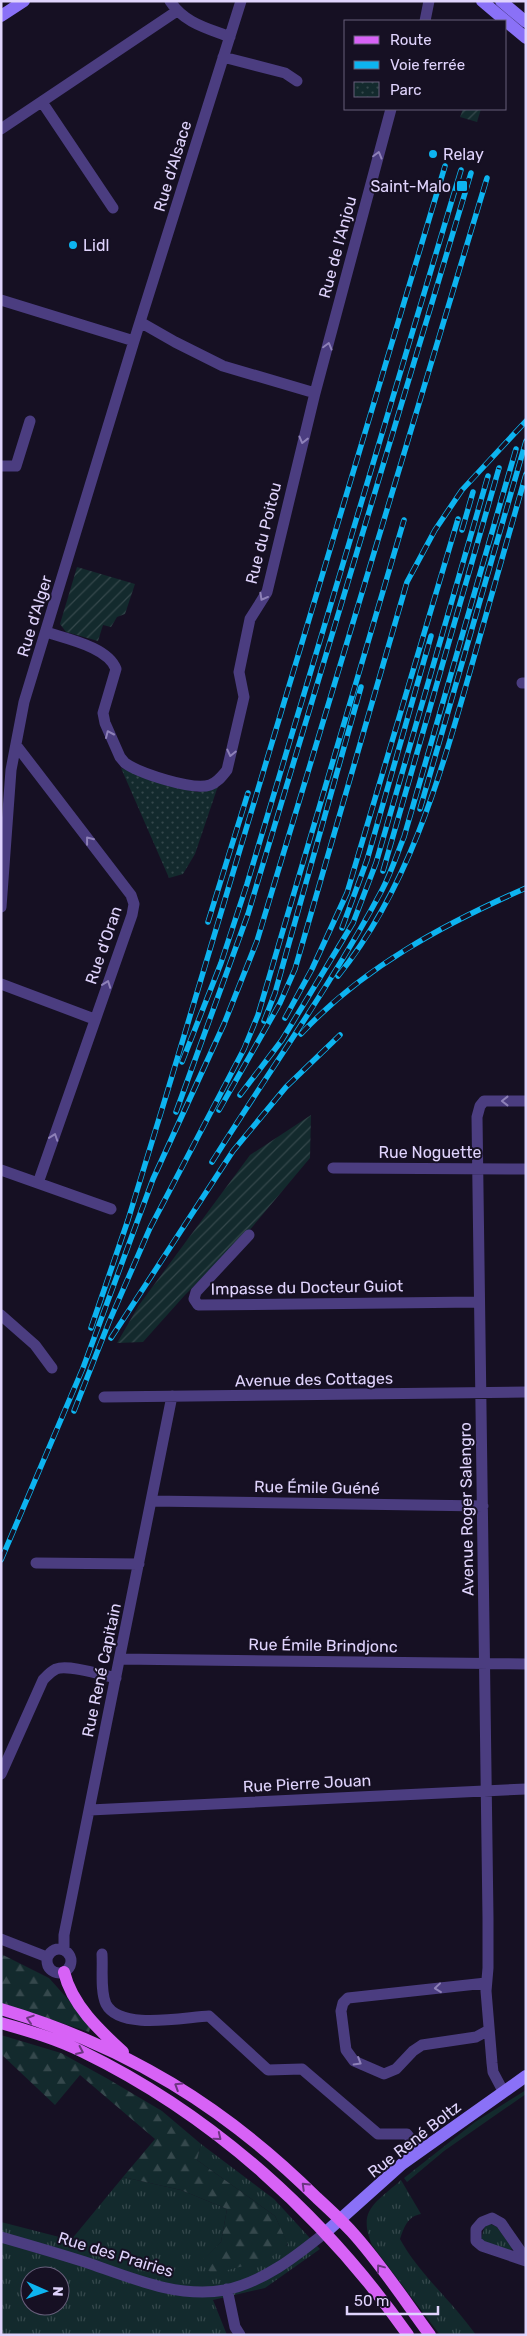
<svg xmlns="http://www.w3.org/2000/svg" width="527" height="2336" font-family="Rubik,sans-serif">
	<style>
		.grass { fill: url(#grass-tufts); fill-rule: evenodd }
		.forest { fill: url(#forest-firs) }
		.park { fill: url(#park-dots) }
		.garden { fill: url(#garden-furrows) }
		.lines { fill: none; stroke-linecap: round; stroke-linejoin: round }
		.street { stroke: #4b3d80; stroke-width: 11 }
		.secondary { stroke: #8a71f7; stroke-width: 12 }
		.primary { stroke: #d762f6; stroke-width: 12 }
		.rail-casing { stroke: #0db4f0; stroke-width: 5.5 }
		.rail { stroke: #161023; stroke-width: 4; stroke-dasharray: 11; stroke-linecap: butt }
		.oneway { stroke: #8e81b8 }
		.oneway2 { stroke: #6d3582 }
		.poi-dot { fill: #0db4f0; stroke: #161023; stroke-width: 2 }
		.labels { text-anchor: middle; stroke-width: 4; stroke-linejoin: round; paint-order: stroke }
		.poi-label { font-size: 16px; fill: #e0d4fd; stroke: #161023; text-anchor: start }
		.street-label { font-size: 16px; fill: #e0d4fd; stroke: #161023 }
	</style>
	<defs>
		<pattern id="grass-tufts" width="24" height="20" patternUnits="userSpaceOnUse" patternTransform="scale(1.25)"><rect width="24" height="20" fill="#132a2d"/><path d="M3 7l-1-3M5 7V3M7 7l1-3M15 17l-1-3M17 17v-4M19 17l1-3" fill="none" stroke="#35484c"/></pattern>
		<pattern id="forest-firs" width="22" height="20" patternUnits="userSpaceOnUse" patternTransform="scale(1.25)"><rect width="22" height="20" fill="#132a2d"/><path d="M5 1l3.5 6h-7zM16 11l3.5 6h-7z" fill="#35484c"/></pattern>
		<pattern id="park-dots" width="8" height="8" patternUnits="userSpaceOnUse" patternTransform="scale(1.25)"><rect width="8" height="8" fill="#132a2d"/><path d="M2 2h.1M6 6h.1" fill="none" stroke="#35484c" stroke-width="1.8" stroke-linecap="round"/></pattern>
		<pattern id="garden-furrows" width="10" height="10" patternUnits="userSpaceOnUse" patternTransform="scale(1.25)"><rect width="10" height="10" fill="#132a2d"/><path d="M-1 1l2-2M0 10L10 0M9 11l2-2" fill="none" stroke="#35484c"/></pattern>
	</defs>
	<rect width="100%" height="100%" fill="#161023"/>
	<path class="grass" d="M526,2090V2094L444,2151L407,2182L404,2178L475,2122Z
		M201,2144L274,2199L320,2249L265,2288L213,2300L227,2335H1V2222L71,2240L123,2177L181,2190L227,2209L221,2242L201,2262L288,2245L275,2216L197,2160ZM30,2276H60V2306H30Z
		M401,2180L421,2214C408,2216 404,2227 400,2239C419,2274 453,2302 476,2335H440L372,2245C357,2209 376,2203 401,2180Z
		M491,2224L497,2227L512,2248L511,2251L487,2244L481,2239L485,2225Z"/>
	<path class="forest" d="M1,1954L49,1978L91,2025L89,2032L1,2003Z
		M1,2035L61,2053L108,2079L162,2111L201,2144L197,2160L275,2216L288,2244L267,2260L212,2274L200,2262L221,2242L227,2209L181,2190L123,2177L155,2139L80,2075L55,2105L1,2054Z"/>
	<path class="park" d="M121,768L197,792L219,783L195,854L183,874L169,878Z"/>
	<path class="garden" d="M463,109H481L477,122L460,117Z
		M77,567L135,584L125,614L117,617L111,627L103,625L98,641L66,632L60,624Z
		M311,1115L310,1158L248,1232L185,1295L143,1342L117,1343L139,1305L250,1155Z"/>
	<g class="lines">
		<path class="street" d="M170,1C184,23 207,28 230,37
			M425,21L429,1
			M223,57L285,73L297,81
			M42,102L113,208
			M1,129L177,11
			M1,300L134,341
			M140,322L175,342L223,366L315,393
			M1,466H16L30,421
			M46,632C67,639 108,647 116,669L103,713L105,723L120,757L125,763C139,773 193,791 210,785C218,782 222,776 227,770L244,697L239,672L250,619L267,592L315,393L391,109
			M522,683H526
			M16,745L131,895L134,904L132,915L38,1183
			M1,907L11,770L24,702L134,341L241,1
			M1,984L94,1019
			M333,1168L526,1169
			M1,1170L111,1209
			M249,1235L196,1292L194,1299L198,1305L478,1302
			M1,1315L35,1345L52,1368
			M104,1397L526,1392
			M152,1501L483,1506
			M36,1563L139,1564
			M120,1659L526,1664
			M1,1774L43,1680C47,1676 50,1672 56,1669C68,1664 102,1675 116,1678
			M90,1810L526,1789
			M1,1939L47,1957
			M47 1961a12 12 0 1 1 24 0a12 12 0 1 1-24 0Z
			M64,1950V1935L172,1396
			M102,1954C103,1969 100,1991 106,2004C120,2031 184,2017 209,2016L268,2070L302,2069L378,2134H407L420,2151
			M486,1983L348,1998L343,2003L341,2011L346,2050L354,2061L384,2074L396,2069L413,2051L422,2045L476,2037L489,2030
			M503,2091L493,2072L492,2063L486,1991L488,1968V1918L477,1117L480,1106L484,1101H526
			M1,2237C29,2245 57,2253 85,2262C129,2277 178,2299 225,2290C264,2282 296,2256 326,2232
			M526,2259L501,2223L492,2218L482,2222L476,2229V2241L482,2246L526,2261
			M227,2289L235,2327L240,2335"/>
		<path class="secondary" d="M482,1L526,38
			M501,1L526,22
			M1,16L24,1
			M326,2232L402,2164L526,2076"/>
		<path class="primary" d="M64,1972C72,2005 99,2030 123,2052
			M1,2009C126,2046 225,2107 317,2198C329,2209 341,2220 352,2232C381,2264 405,2301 430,2335
			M1,2023C29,2031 57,2039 83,2052C213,2115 325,2217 408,2335"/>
		<defs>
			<path id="rail" d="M462,530L473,492
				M420,809L526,441
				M383,871L499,468
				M208,922L248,793
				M342,928L367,860L431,636
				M338,976C408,889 439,780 469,675C488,608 507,541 526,474
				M285,1018L312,969L347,893L458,519
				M264,1021L275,993L361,687
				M301,1034C362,968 444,924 526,888
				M182,1062L221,963L247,884L461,170
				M240,1095L282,1040L353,923L376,863L488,476
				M219,1110L280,1003L295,969L407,582L435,530L462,490L526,421
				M176,1112L248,914L471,173
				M212,1162C269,1071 332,984 382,890C391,873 397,854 404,837L516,449
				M91,1328L128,1220L166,1096L445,166
				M111,1338L233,1151L286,1087L340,1035
				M74,1411L109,1322L150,1228L244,1049L258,1015L404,520
				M1,1560L83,1368L153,1179L224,1024L257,941L487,178"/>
		</defs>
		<use href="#rail" class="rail-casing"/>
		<use href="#rail" class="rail"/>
	</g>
	<defs><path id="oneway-chevron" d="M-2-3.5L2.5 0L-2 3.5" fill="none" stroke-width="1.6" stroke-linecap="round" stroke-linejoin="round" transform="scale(1.25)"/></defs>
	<g class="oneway">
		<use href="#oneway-chevron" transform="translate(378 155) rotate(-75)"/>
		<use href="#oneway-chevron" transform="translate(328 346) rotate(-75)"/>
		<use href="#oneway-chevron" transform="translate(303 440) rotate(104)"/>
		<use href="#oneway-chevron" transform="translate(263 597) rotate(119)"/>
		<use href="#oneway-chevron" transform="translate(109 734) rotate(-114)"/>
		<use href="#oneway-chevron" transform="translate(231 753) rotate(103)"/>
		<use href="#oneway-chevron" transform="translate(89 840) rotate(-128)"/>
		<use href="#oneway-chevron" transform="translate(107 984) rotate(-70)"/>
		<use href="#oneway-chevron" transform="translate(505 1101) rotate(-180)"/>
		<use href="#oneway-chevron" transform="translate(54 1137) rotate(-71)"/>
		<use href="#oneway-chevron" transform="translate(438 1988) rotate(174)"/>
		<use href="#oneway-chevron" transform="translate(358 2062) rotate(31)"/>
	</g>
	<g class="oneway2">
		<use href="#oneway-chevron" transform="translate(30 2019) rotate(-162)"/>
		<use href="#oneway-chevron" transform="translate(80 2051) rotate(25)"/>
		<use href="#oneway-chevron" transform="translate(178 2086) rotate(-148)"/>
		<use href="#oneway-chevron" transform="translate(218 2137) rotate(39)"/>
		<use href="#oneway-chevron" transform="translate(305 2186) rotate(-136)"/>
		<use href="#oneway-chevron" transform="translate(380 2268) rotate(-127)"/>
	</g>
	<g class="poi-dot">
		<circle cx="433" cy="154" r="5"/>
		<rect x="456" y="180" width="12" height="12" rx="2.5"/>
		<circle cx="73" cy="245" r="5"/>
	</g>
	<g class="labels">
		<g class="poi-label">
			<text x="443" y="160">Relay</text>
			<text x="451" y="192" text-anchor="end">Saint-Malo</text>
			<text x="83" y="251">Lidl</text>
		</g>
		<g class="street-label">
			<text transform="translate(172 166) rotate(-73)" y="6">Rue d'Alsace</text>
			<text transform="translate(337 247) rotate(-75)" y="6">Rue de l'Anjou</text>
			<text transform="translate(263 533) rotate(-76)" y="6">Rue du Poitou</text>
			<text transform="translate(34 616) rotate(-73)" y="6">Rue d'Alger</text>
			<text transform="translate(103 945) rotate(-71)" y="6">Rue d'Oran</text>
			<text x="430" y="1158">Rue Noguette</text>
			<text transform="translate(307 1287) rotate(-1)" y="6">Impasse du Docteur Guiot</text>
			<text transform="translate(314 1379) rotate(-1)" y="6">Avenue des Cottages</text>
			<text transform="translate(317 1487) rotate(1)" y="6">Rue Émile Guéné</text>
			<text transform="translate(466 1509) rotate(-91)" y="6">Avenue Roger Salengro</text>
			<text transform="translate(323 1645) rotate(1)" y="6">Rue Émile Brindjonc</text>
			<text transform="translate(101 1670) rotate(-78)" y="6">Rue René Capitain</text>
			<text transform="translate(307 1783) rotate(-3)" y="6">Rue Pierre Jouan</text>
			<text transform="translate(414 2139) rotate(-38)" y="6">Rue René Boltz</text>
			<text transform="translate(116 2254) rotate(17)" y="6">Rue des Prairies</text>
		</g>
	</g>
	<rect width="527" height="2336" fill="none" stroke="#e0d4fd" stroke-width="5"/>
	<rect x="344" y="20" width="162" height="90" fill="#161023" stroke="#675e7a"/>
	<rect x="354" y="36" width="25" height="8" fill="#d762f6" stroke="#675e7a"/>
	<text x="390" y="45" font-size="15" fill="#e0d4fd">Route</text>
	<rect x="354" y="61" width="25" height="8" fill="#0db4f0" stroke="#675e7a"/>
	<text x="390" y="70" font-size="15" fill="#e0d4fd">Voie ferrée</text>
	<rect x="354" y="82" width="25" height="15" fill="url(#park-dots)" stroke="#675e7a"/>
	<text x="390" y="95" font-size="15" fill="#e0d4fd">Parc</text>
	<g transform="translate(45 2291) rotate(92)"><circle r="24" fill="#161023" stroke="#675e7a"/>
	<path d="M0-4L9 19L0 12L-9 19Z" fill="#0db4f0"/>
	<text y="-8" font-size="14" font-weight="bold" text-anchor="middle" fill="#e0d4fd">N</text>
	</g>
	<path d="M347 2306v8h91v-8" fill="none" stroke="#e0d4fd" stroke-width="2.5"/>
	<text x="354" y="2306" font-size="15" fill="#e0d4fd" stroke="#161023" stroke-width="4" paint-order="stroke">50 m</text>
</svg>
